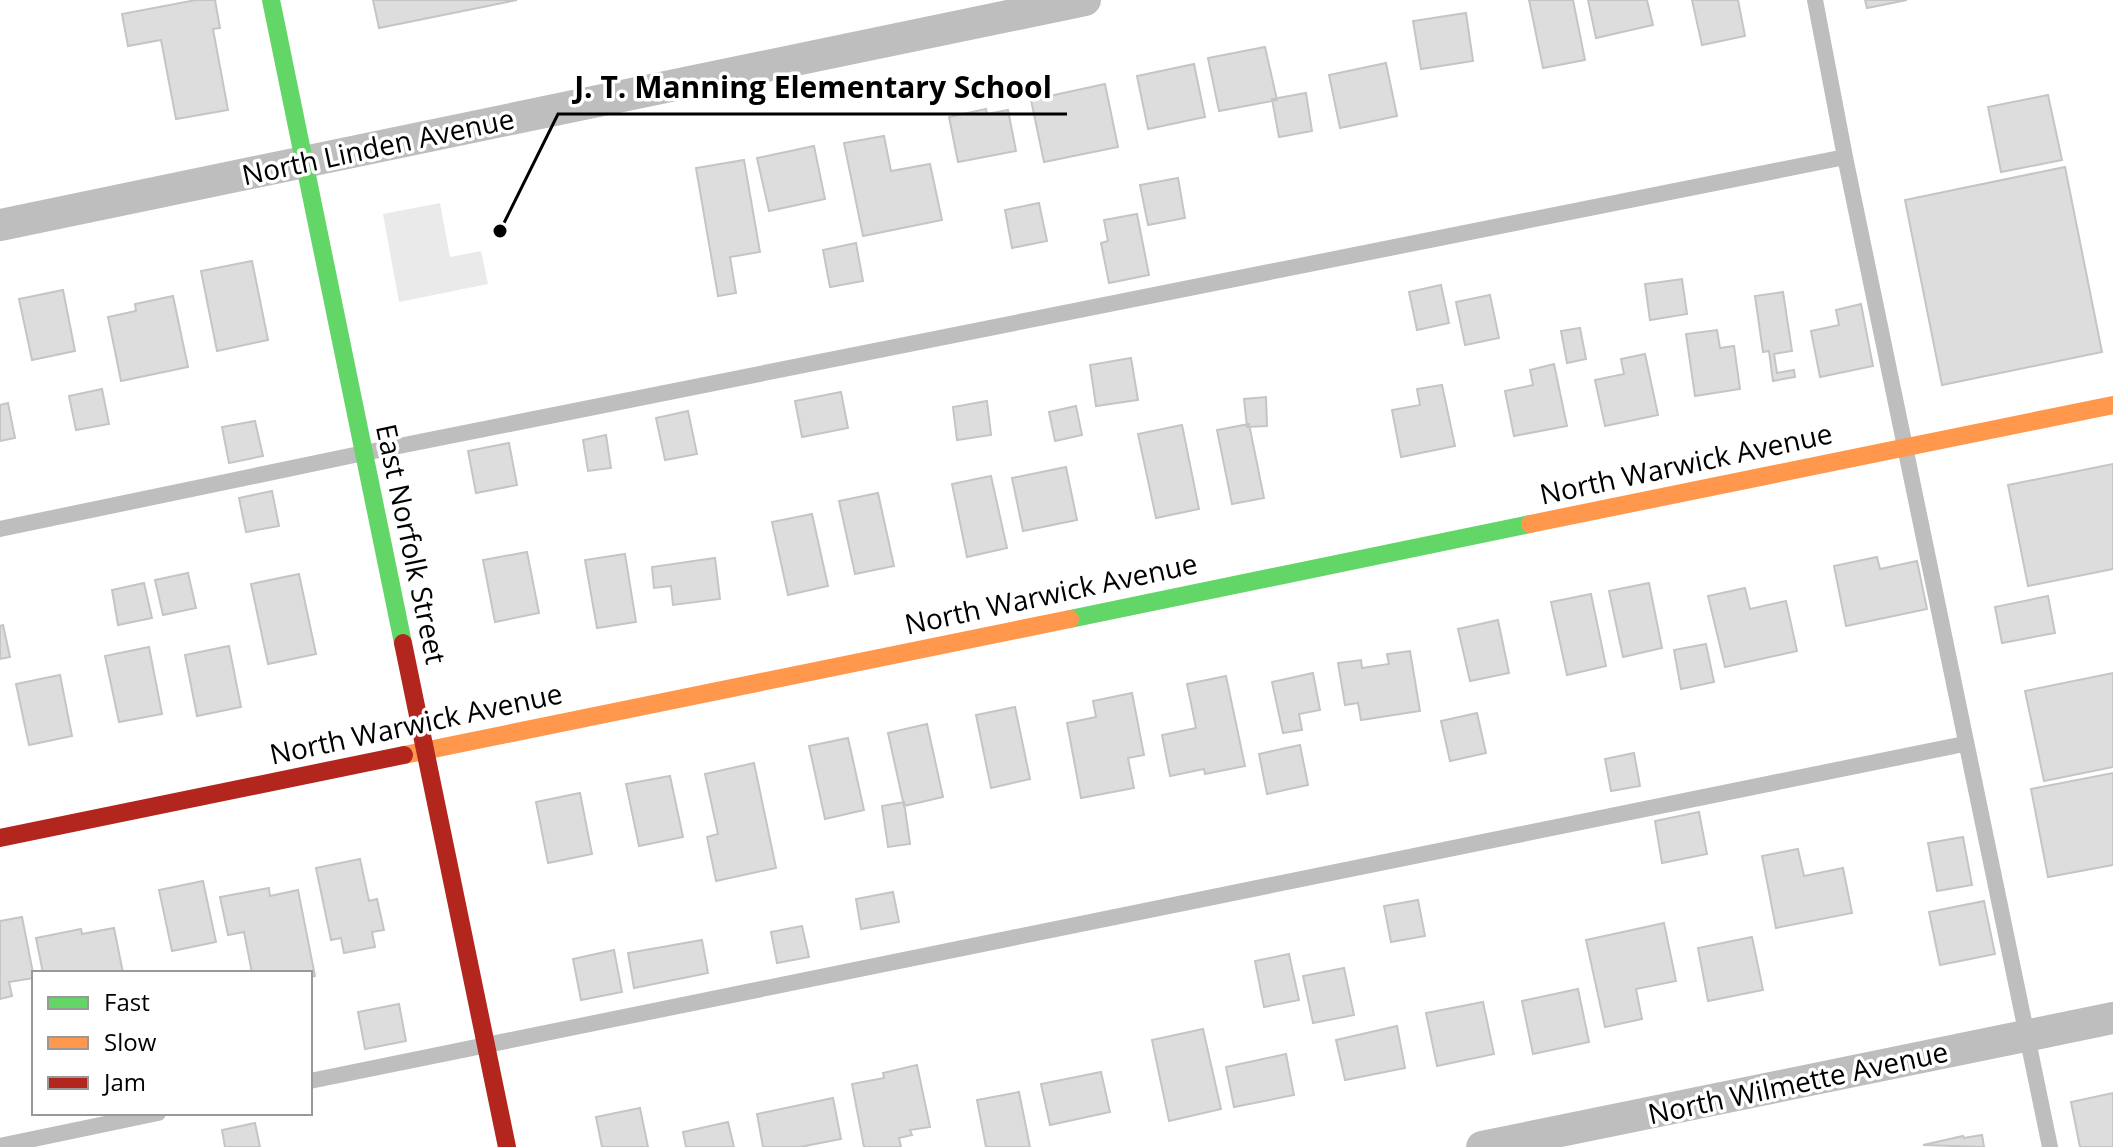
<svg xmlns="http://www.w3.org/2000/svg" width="2113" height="1147" font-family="'Open Sans',sans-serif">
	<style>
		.green { fill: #eaeaea }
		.building { fill: #ddd; stroke: #c5c5c5; stroke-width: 2 }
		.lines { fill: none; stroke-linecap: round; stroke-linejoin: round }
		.lane { stroke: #bebebe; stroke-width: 16 }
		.street { stroke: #bebebe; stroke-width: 32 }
		.fast { stroke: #63d668; stroke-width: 18 }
		.slow { stroke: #ff974d; stroke-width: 18 }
		.jam { stroke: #b3261e; stroke-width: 18 }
		.labels { text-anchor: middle; stroke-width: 7; stroke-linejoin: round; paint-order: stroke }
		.street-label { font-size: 28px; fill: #000; stroke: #fff }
		.leader { fill: none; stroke: #000; stroke-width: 3 }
		.callout-dot { fill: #000; stroke: #fff; stroke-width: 3 }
		.callout-label { font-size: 30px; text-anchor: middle; font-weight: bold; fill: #000; stroke: #fff; stroke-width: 7; stroke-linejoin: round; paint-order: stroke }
	</style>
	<rect width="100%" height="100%" fill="#fff"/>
	<path class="green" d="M440,203L450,257L481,251L488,284L399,302L383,214Z"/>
	<path class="building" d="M196,0H215L220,28L213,29L228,110L176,119L161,40L128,46L122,14Z
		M373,0H517L379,28Z
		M1529,0H1573L1585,60L1543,68Z
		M1588,0H1647L1653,25L1596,38Z
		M1692,0H1738L1745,36L1702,45Z
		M1865,0H1907L1867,8Z
		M1466,13L1473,61L1421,69L1413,21Z
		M1265,47L1277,100L1219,111L1208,58Z
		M1386,63L1397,116L1340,128L1329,75Z
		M1194,64L1205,117L1148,129L1137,76Z
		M1105,84L1118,147L1044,162L1031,100Z
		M1306,93L1312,131L1279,137L1272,99Z
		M2048,95L2062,160L2001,172L1988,107Z
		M986,109L987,114L1008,110L1016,151L958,162L949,117Z
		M884,136L891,171L930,164L942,220L863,236L844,143Z
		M814,146L825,199L769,211L757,158Z
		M744,160L760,252L730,257L736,293L718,296L696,168Z
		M2065,167L2102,352L1942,385L1905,200Z
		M1178,178L1185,218L1148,225L1140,185Z
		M1039,203L1047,241L1012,248L1005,210Z
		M1137,214L1149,275L1109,283L1101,243L1108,241L1104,220Z
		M856,243L863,281L830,287L823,250Z
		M252,261L268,340L217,351L201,271Z
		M1682,279L1687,314L1650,320L1645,284Z
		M1441,285L1449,323L1417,330L1409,292Z
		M63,290L75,351L32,360L19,299Z
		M1783,292L1792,351L1774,354L1777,373L1794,370L1795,377L1773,381L1769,351L1763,352L1755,296Z
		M1490,295L1499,338L1465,345L1456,302Z
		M173,296L188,367L121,381L108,317L136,311L135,304Z
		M1861,304L1873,366L1820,377L1811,331L1839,325L1836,310Z
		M1580,328L1586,359L1567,363L1561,331Z
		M1717,330L1720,348L1734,346L1740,389L1695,396L1686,334Z
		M1645,354L1658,415L1605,426L1595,380L1624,374L1621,359Z
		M1131,358L1138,400L1096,406L1090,365Z
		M1554,364L1567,426L1514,436L1505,391L1533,385L1530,370Z
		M1442,385L1455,446L1401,457L1392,410L1420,405L1417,389Z
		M102,389L109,424L76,430L69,396Z
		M841,392L848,428L802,437L795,401Z
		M1266,397L1267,426L1247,427L1244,399Z
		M987,401L991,435L957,440L953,407Z
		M8,403L15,438L0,441V405Z
		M1076,406L1082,435L1055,441L1049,412Z
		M688,411L697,454L665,460L656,418Z
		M255,421L263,456L229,463L222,427Z
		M1249,424L1264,498L1232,504L1217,430Z
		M1182,425L1199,509L1156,518L1138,434Z
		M606,435L611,468L588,471L583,440Z
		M509,443L517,485L476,493L468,451Z
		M2113,464V569L2028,586L2008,485Z
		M1066,467L1077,520L1023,531L1012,478Z
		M991,476L1007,548L967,557L952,484Z
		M272,491L279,526L246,532L239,498Z
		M878,493L894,566L855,574L839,501Z
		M812,514L828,586L788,595L772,522Z
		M527,552L539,613L495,622L483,560Z
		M625,554L636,622L597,628L585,560Z
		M1877,557L1880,569L1917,561L1927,609L1846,626L1834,566Z
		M715,558L720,599L673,605L671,586L654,588L652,567Z
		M188,573L196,608L163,615L155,580Z
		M299,574L316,654L268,664L251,584Z
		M144,583L152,618L118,625L112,590Z
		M1649,583L1662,648L1623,657L1609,591Z
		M1745,588L1750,609L1786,601L1797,651L1725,667L1708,596Z
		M1591,594L1606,666L1567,675L1551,602Z
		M2048,596L2055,633L2002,643L1995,607Z
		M1498,620L1509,673L1470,681L1458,629Z
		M3,625L10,657L0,659V626Z
		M1706,644L1714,682L1681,689L1674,650Z
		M229,646L241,707L197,716L185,655Z
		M149,647L162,714L119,722L105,656Z
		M1410,651L1420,711L1361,720L1358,703L1345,705L1338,663L1361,660L1362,668L1389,664L1387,654Z
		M1313,673L1320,710L1299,714L1302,730L1283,733L1272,682Z
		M2113,673V767L2044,781L2025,691Z
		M60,675L72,736L29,745L16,684Z
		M1226,676L1245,766L1205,774L1204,769L1170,776L1162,735L1196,728L1187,684Z
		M1132,693L1144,755L1128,758L1134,788L1081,798L1067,723L1096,717L1093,701Z
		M1015,707L1030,779L991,788L976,715Z
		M1477,713L1486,753L1450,761L1441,721Z
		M927,724L943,797L904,806L888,733Z
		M848,738L864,810L825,819L809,746Z
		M1300,745L1308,785L1267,794L1259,754Z
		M1634,753L1640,786L1611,791L1605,759Z
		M754,763L776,868L716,881L707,837L718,834L705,774Z
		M2113,773V865L2048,877L2031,789Z
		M670,776L683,837L639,846L626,784Z
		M580,793L592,854L548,863L536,802Z
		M904,802L910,844L888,847L882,806Z
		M1699,812L1707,854L1662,863L1655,821Z
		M1963,837L1972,885L1937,891L1928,843Z
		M1798,849L1804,876L1843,868L1852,913L1776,928L1762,856Z
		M360,859L369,901L377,899L384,930L372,932L375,947L344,953L341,938L331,940L316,868Z
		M203,881L216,942L172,951L159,890Z
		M269,888L270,896L298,890L315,976L310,977V973H252L244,932L228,935L220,897Z
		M893,892L899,922L861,929L856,899Z
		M1418,900L1425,936L1391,942L1384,906Z
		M1984,901L1995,954L1940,965L1929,912Z
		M22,917L34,978L9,982L12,996L0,999V921Z
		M1664,923L1676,981L1636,989L1642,1019L1605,1027L1586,940Z
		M802,926L809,957L777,963L771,932Z
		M114,928L123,973H43L36,938L81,929L82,934Z
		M1752,937L1763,990L1708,1001L1698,948Z
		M702,940L708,973L634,988L628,953Z
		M614,950L622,992L581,1000L573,959Z
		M1289,954L1299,1000L1264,1007L1255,961Z
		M1344,968L1354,1015L1313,1023L1303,976Z
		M1578,989L1589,1042L1533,1054L1522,1001Z
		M1483,1002L1494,1054L1437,1066L1426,1013Z
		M399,1004L406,1041L365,1049L358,1012Z
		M1397,1026L1405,1068L1345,1080L1336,1040Z
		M1203,1029L1221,1109L1169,1121L1152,1040Z
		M1286,1054L1294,1095L1234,1107L1226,1067Z
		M917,1065L930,1127L910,1130L912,1135L899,1138L901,1147H864L852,1084L884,1078L883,1073Z
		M1101,1072L1110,1112L1050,1125L1041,1084Z
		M1019,1092L1030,1147H986L977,1100Z
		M2113,1093V1147H2080L2071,1102Z
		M833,1098L841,1139L800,1147H763L757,1114Z
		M640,1108L648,1147H602L596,1117Z
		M728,1122L734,1147H686L683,1132Z
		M255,1123L260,1147H225L222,1130Z
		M1982,1135L1984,1147L1923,1145L1963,1136L1964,1138Z"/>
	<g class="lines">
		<path class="lane" d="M1845,157L2050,1147
			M0,529L364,453L1845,157L1815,0
			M310,1081L1964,744
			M0,1146L158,1113"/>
		<path class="street" d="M0,225L1085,0
			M1482,1147L2113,1018"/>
		<path class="fast" d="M271,0L403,643
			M1070,619L1530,524"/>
		<path class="slow" d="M1530,524L2113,405
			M404,755L1070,619"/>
		<path class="jam" d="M403,643L507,1147
			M0,838L404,755"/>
	</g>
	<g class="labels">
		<g class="street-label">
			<text transform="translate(378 147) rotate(-12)" y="10">North Linden Avenue</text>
			<text transform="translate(1686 464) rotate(-12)" y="10">North Warwick Avenue</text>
			<text transform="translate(411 544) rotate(78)" y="10">East Norfolk Street</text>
			<text transform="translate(1051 594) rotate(-12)" y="10">North Warwick Avenue</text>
			<text transform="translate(416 724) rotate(-12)" y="10">North Warwick Avenue</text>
			<text transform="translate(1798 1083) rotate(-12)" y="10">North Wilmette Avenue</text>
		</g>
	</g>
	<path class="leader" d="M500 231L558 114H1067"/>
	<circle class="callout-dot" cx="500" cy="231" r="8"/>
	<g class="callout-label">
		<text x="813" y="98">J. T. Manning Elementary School</text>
	</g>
	<rect x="32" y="971" width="280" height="144" fill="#ffffff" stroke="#999999" stroke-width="2"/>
	<rect x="48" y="997" width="40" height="12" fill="#63d668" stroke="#999999" stroke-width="2"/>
	<text x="104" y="1011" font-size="24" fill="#000000">Fast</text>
	<rect x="48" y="1037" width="40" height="12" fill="#ff974d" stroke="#999999" stroke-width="2"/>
	<text x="104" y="1051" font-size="24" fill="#000000">Slow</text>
	<rect x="48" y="1077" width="40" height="12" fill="#b3261e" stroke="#999999" stroke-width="2"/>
	<text x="104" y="1091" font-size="24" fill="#000000">Jam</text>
</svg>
